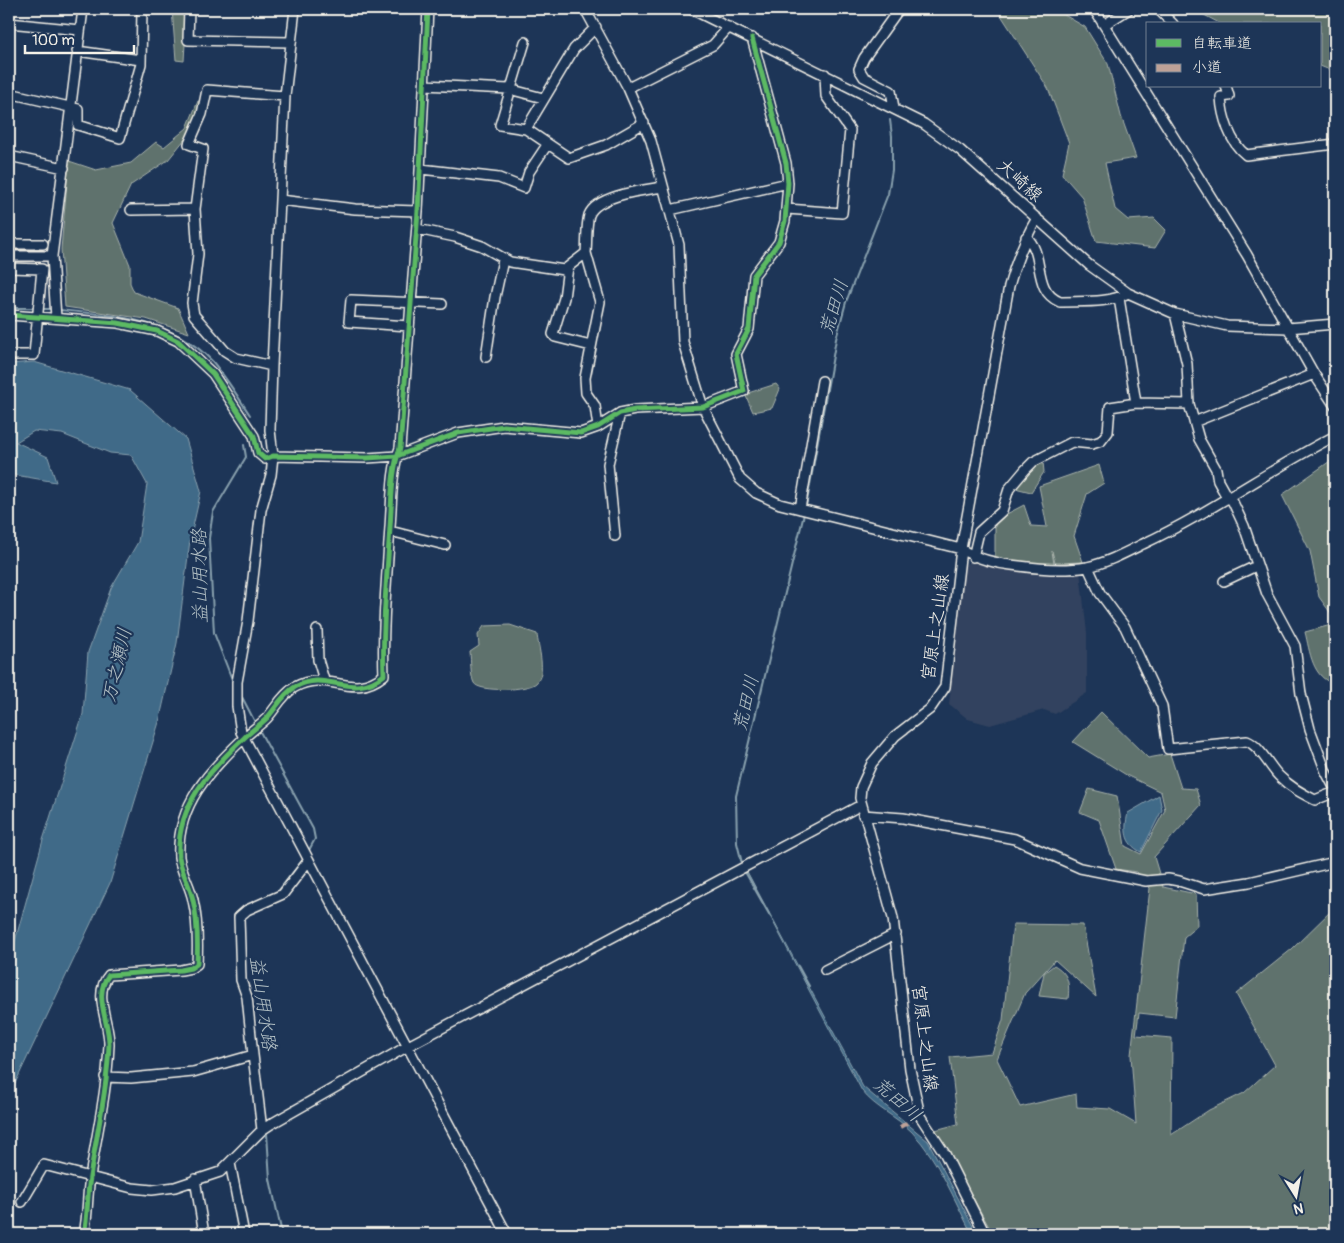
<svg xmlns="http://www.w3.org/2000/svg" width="1344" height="1243" font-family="Pangolin,'Klee One',sans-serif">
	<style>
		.built { fill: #32425e }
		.green { fill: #5e726d; stroke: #a9b2aa }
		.water { fill: #416b88; stroke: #89a1ae }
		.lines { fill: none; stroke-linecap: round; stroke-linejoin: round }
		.stream { stroke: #89a1ae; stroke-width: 2 }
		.minor-casing { stroke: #f4f1e8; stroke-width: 12 }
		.minor { stroke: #1d3557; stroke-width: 9 }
		.quiet { stroke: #bda197; stroke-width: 4; stroke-dasharray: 8 4; stroke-linecap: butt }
		.cycleway-casing { stroke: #1d3557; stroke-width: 8 }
		.cycleway { stroke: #5cba63; stroke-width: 5 }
		.labels { text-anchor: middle; stroke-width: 4.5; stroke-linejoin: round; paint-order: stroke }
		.street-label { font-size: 18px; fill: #f4f1e8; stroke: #1d3557 }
		.water-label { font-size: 19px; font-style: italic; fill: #b5c2c6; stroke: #1d3557 }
	</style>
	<rect width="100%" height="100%" fill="#1d3557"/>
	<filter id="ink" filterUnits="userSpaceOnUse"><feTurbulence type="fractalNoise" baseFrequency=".02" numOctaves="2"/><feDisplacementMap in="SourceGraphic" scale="10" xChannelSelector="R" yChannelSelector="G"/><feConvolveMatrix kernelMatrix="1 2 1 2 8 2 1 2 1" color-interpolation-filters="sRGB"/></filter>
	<g filter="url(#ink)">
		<path class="built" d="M971,560L1080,571L1087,633V693L1055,714L1044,710L990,725L968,719L949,704L964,566Z"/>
		<path class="green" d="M172,9H187L184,61L176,60Z
			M997,9H1060L1061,13L1085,27L1108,64L1121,116L1136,158L1105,163L1115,209L1128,220L1154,218L1166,230L1155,248L1096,241L1082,197L1062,174L1069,143L1048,88Z
			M1193,9H1335V72L1320,66V24H1221Z
			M198,101L202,102L193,129L168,160L131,185L113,223L130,265V283L134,292L178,308L189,333L146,319L65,307L61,249L69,161L96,170L131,163L156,142L164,147L187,128Z
			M776,384L780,389L772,408L753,412L745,394Z
			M1333,459L1335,462V619L1319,597L1310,551L1282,495Z
			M1043,462L1044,472L1031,492L1015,488L1034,465Z
			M1099,465L1104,483L1087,494L1074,536L1083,562L1055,563L1052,551L1054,564L1020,562L995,557V520L1024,505L1031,526L1047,527L1039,486Z
			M1335,624V684C1312,678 1310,652 1305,632Z
			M510,625L537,634C538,647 547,673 536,683C529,690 479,693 474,683C470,675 471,661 470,652L479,646L478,635L484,626Z
			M1101,712L1148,758L1170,754L1181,788L1196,789L1201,805L1154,857L1163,887L1196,894L1197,926L1184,937L1175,1017L1139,1013L1136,1035L1172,1038L1171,1135L1209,1110L1244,1093L1275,1065L1236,994L1292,949L1335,907V1234H993L935,1130L958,1124L950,1057L992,1053L1003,1020L1013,924L1083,925L1096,997L1055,960L1025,993L997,1059L1020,1107L1076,1094L1077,1107L1110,1109L1136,1124L1131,1055L1150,888L1137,872L1116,869L1099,820L1080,812L1089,789L1117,796L1125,846L1141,854L1165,810L1161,792L1128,776L1073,742Z
			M1054,965C1068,973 1070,983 1068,999L1039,996L1044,973Z"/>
		<path class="water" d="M34,362L130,390L186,439L201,491L190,540L177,643L159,722L110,883L9,1096V952L15,941L43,840L83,714L88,652L111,588L138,542L147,484L131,455L110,453L62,434L34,431L16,442L48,457L56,482L9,474V364Z
			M1159,795L1162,810L1141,852C1124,843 1124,830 1128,813Z
			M738,855L863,1087L928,1141L977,1234H972C954,1200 939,1160 912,1132C896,1116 875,1108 862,1091Z"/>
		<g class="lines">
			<path class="stream" d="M9,308H36
				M41,309H51
				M59,310C112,315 173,319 212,361C226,377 238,397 250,415
				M806,507L836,339L846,302L888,194L892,170V136L890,120
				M233,682L214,633L209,538L213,512L246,457L244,445
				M241,695L256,724
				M258,728L313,829L315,839L308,852
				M742,863L737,843L736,796L804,514
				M744,870L769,914
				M279,890L304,858
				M798,966L809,986
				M267,1134L270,1179L282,1234"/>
			<defs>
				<path id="minor" d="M189,9L188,40L290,42
					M295,9L285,96L272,366L270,430L273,456L271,475L261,510L248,621L237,682V706L241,732L507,1234
					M585,9L628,88L651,141L679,245L683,342L703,407L740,479L756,493L780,504L961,549C978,560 999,564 1019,566C1041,569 1064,571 1087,567C1106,563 1125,553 1143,544C1210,513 1270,469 1335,436
					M691,9L924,124L960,150L1089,265L1128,293L1175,314L1227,326L1288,328L1335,324
					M1094,9L1247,255L1314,374L1335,406
					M1158,9L1173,24
					M9,23L80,30
					M1104,25L1129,9
					M596,27L574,49L526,129L569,158L606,145L644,123
					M525,42L500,125L526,129
					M77,51L141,60
					M424,85L509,89L543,98
					M1226,86L1229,96L1221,97C1222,116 1230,143 1246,155L1335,144
					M628,88L713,45L729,27
					M9,93L78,109V125L120,138L141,64L142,9
					M894,108L891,91L864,77L859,69L864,58L899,9
					M9,156L64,168
					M421,169L499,178L524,188L529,172L547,145
					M280,200L355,209L418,211
					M787,209L842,213L850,130L826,96L825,74
					M131,210L195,209
					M670,210L788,183
					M417,229L455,237L482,246L510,262L564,270L586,253C587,242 586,225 589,215C597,195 645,190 663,187
					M1026,237C1046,253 1031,290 1060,302C1082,301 1108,304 1128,293
					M9,244H43
					M586,253L600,302L585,378L586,393L595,406L598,427
					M9,256H52
					M568,267L564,298L553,334L555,337L591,346
					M9,268L42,269L34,355H9
					M1119,298L1136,403
					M1175,314L1187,364L1189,404L1199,439L1216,469L1218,481L1228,499
					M9,315L118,323L157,331L178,341L213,374L254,436L258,453L265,459L273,456L367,458L397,456L458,433L504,426L581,433L598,427L620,413L635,410L703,407L744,391L736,354L749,329L754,275L779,242L785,221L788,183L786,163L752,38
					M56,318L52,256L83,9
					M409,326L349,322L351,300L442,304
					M486,357L495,297L503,260
					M272,366L236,358L225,351L194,315L192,303L198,254L195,209L203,149L189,144L202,114L207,90L285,96
					M1194,422L1314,374
					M1231,498L1244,526L1267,594L1295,646L1301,694L1310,729L1326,772L1335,789
					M800,509L822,381
					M390,531L445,545
					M615,536L608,464L620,413
					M973,557L979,532L1002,511L1009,489L1025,470L1033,462L1072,442L1092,444L1101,441L1108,432L1110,407L1136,403L1189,404
					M1088,567L1100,593L1125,627L1162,706L1168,749L1247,741C1260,746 1269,766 1279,776C1290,787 1301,793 1315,800L1335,792
					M1224,581L1256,566
					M317,630L318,660L324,680
					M863,815L903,818L1015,839L1080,868L1146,881L1168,879L1179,881L1204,889L1249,882L1335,862
					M825,970L896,934
					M253,1055L262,1130
					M105,1077L131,1078L193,1072L253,1055L247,997L241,980L239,917L247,910L283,894L309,860
					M230,1163L244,1234
					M195,1179L204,1234
					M22,1202L44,1165L132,1188L152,1190L175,1187L220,1172L262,1130L271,1124L408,1046L861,805
					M84,1234C88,1216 87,1196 90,1177C97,1133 107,1090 109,1045C110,1023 92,994 109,975L181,970L191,968L197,964C198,942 198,921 193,900C190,885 181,872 179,857C176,805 210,770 244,738C251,731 260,725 267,718C276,708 282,695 295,687C328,668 351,702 384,675C382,625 387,577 390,527C392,501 391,471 400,448L418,211L428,9
					M985,1234L945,1154L920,1116L910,1069L893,918L860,798L861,787L872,763L895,736L930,709L945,687L961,549L1009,286C1016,261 1024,240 1037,218"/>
			</defs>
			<use href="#minor" class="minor-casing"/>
			<use href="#minor" class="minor"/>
			<path class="quiet" d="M900,1127L912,1120"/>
			<defs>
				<path id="cycleway" d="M9,315L118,323L157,331L178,341L213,374L254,436L258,453L265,459L273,456L367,458L397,456L458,433L504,426L581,433L598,427L620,413L635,410L703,407L744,391L736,354L749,329L754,275L779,242L785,221L788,183L786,163L752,38
					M84,1234C88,1216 87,1196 90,1177C97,1133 107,1090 109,1045C110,1023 92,994 109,975L181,970L191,968L197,964C198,942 198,921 193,900C190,885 181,872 179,857C176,805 210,770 244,738C251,731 260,725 267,718C276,708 282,695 295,687C328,668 351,702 384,675C382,625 387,577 390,527C392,501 391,471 400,448L418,211L428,9"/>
			</defs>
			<use href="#cycleway" class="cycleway-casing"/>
			<use href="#cycleway" class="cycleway"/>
		</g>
	</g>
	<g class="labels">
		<g class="street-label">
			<text transform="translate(1020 180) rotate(42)" y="6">大崎線</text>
			<text transform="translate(935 627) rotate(-82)" y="6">宮原上之山線</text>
			<text transform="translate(925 1038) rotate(83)" y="6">宮原上之山線</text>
		</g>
		<g class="water-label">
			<text transform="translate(833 307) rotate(-73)" y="7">荒田川</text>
			<text transform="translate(199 576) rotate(-91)" y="7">益山用水路</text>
			<text transform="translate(116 665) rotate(-77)" y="7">万之瀬川</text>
			<text transform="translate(745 703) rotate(-76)" y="7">荒田川</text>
			<text transform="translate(264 1003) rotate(82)" y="7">益山用水路</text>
			<text transform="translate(898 1099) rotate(41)" y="7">荒田川</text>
		</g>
	</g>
	<rect width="1344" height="1243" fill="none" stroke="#1d3557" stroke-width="30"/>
	<rect x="15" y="15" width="1314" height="1213" fill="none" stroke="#f4f1e8" stroke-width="2" filter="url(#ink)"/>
	<rect x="1146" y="22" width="175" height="65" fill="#1d3557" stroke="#738091"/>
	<rect x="1156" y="39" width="25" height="8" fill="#5cba63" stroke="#738091"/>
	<text x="1192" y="48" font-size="15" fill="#f4f1e8">自転車道</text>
	<rect x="1156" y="64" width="25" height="8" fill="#bda197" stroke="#738091"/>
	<text x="1192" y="72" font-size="15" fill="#f4f1e8">小道</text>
	<g transform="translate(1296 1196) rotate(169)" stroke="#1d3557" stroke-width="4" paint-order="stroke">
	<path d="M0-4L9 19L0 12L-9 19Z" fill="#f4f1e8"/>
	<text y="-8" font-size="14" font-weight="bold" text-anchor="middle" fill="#f4f1e8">N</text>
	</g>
	<path d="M25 45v8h109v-8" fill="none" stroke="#f4f1e8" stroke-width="2.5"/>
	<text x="32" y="45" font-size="15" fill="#f4f1e8" stroke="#1d3557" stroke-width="4" paint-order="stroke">100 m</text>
</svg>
